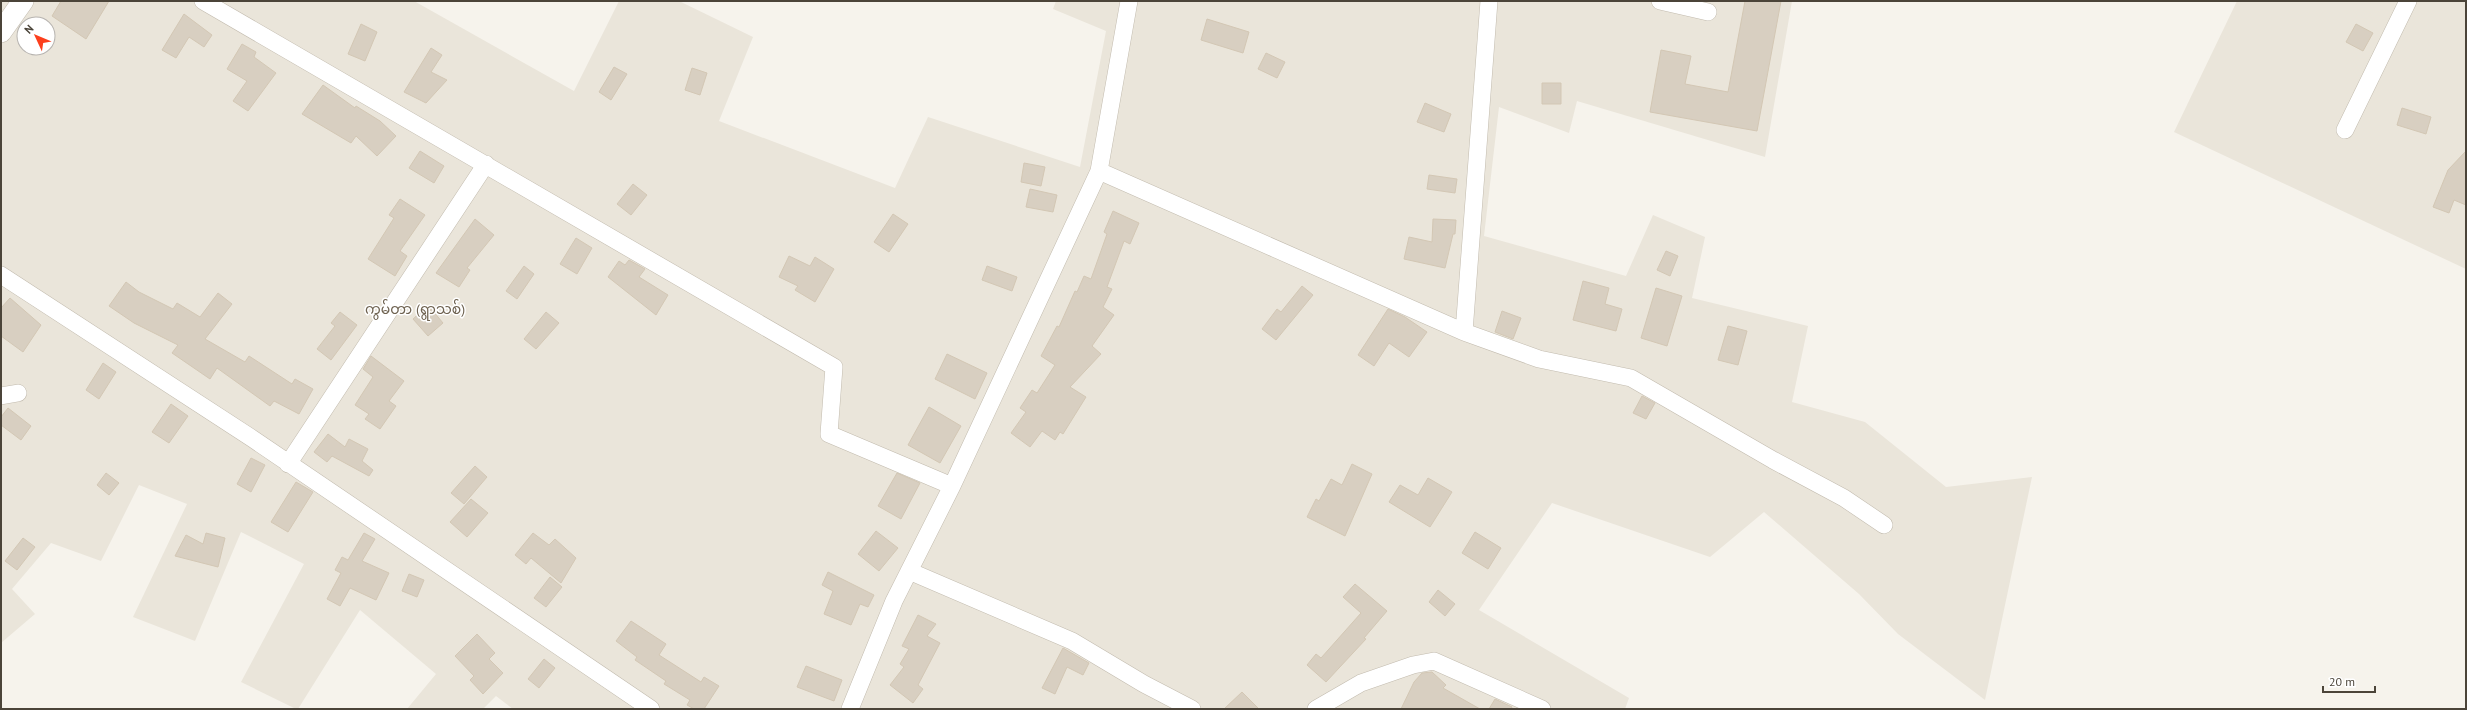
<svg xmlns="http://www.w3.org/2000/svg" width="2467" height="710" font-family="'PT Sans','Noto Sans Myanmar',sans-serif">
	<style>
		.residential { fill: #eae5da; fill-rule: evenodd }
		.building { fill: #d8cfc1; stroke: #d3c7b4 }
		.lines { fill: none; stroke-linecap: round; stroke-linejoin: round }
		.minor-casing { stroke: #c2bbae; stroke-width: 18 }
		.tertiary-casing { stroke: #c2bbae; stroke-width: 22 }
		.minor { stroke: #fff; stroke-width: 17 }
		.tertiary { stroke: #fff; stroke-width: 21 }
		.labels { text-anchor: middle; stroke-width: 3; stroke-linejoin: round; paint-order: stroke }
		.quarter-label { font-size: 14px; fill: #6e6250; stroke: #fff }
	</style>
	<rect width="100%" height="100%" fill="#f6f3ec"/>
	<path class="residential" d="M1,1H414L574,91L619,1H679L753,37L719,121L895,188L928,117L1080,167L1106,31L1053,9L1056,1H1792L1765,157L1577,101L1569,133L1499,107L1484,236L1626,276L1653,215L1705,237L1692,298L1808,326L1792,402L1865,422L1946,487L2032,477L1985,700L1898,634L1859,594L1764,512L1710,557L1552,503L1479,610L1629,698L1625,709H513L496,696L483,709H407L436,674L360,610L298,709H296L241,682L304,564L241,532L195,641L133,617L187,504L139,485L101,561L51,543L12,589L35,614L1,643ZM24,24H48V48H24Z
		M2237,1H2466V269L2174,132Z"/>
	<path class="building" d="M61,1H109L86,39L52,16Z
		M1745,1H1781L1757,131L1650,112L1661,50L1691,56L1685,84L1728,92Z
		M184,14L212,35L204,47L189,37L176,58L162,50Z
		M1207,19L1249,32L1243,53L1201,40Z
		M361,24L377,32L365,61L348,54Z
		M2356,24L2373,33L2363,51L2346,42Z
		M242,44L256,52L254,57L276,73L248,111L233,101L247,81L227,69Z
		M431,48L442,55L431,72L447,80L426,103L404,92Z
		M1266,53L1285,62L1277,78L1258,69Z
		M614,67L627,74L611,100L599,92Z
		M692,68L707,73L700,95L685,90Z
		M1542,83H1561V104H1542Z
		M323,85L355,108L356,106L380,121L396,136L377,156L356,136L351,143L302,114Z
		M1425,103L1451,114L1444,132L1417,122Z
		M2402,108L2431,117L2426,134L2397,125Z
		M420,151L444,166L434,183L409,168Z
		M2466,151V205L2454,200L2449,213L2433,207L2448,170Z
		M1024,163L1045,167L1041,186L1021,182Z
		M1429,175L1457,179L1455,193L1427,189Z
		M633,184L647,195L631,215L617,204Z
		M1030,189L1057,195L1053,212L1026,207Z
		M400,199L425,215L400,251L407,256L395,276L368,259L394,218L389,215Z
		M1113,211L1139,223L1130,244L1124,241L1107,287L1112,289L1103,307L1114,315L1092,346L1101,354L1070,387L1086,397L1063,434L1060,432L1055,440L1042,431L1030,447L1011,433L1026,412L1020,408L1032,390L1037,393L1055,365L1041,356L1057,326L1059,327L1075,291L1077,292L1084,276L1091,279L1107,234L1104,232Z
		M893,214L908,224L889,252L874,242Z
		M475,219L494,235L467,268L470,270L459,287L436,273Z
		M1433,219L1456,220L1455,234H1453L1445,268L1404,259L1409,237L1432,242Z
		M576,238L592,248L577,274L560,264Z
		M1666,251L1678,256L1670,276L1657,270Z
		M789,256L810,266L815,257L834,269L815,302L795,290L798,286L779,277Z
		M629,260L645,269L639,277L668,295L656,315L608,277L619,261L625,265Z
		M524,266L534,274L517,299L506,291Z
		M987,266L1017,277L1012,291L982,280Z
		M1583,281L1609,288L1605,304L1622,309L1616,331L1573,320Z
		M126,282L139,292L173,309L177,303L200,317L218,293L232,304L205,339L245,362L249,356L292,384L295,379L313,389L299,414L274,401L270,406L217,368L210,379L172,353L178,345L134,323L109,306Z
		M1302,286L1313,295L1276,340L1262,329L1277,309L1281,312Z
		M1656,288L1682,296L1667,346L1641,338Z
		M10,298L41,325L23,352L1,336V308Z
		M428,305L443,323L428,336L413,319Z
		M1388,309L1405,317L1427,332L1409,357L1389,343L1374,366L1358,355Z
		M1502,311L1521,318L1513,339L1495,332Z
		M340,312L357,325L331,360L317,349L335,326L331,323Z
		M546,312L559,323L536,349L524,339Z
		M1728,326L1747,331L1738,365L1718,360Z
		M947,354L987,373L975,399L935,379Z
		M371,356L404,381L389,401L396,406L380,429L365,419L369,414L355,405L373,377L363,369Z
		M103,363L116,372L99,399L86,390Z
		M1642,396L1655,403L1646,419L1633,413Z
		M171,404L188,416L169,443L152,432Z
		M929,407L961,426L940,463L908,445Z
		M8,408L31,426L21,440L1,425V417Z
		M328,434L345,447L349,439L368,449L362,461L373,470L369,476L332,456L327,462L314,452Z
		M251,458L265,465L251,492L237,484Z
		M1352,464L1372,474L1345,536L1307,517L1316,499L1319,501L1331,479L1342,485Z
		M475,466L487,477L464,504L451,493Z
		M106,473L119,483L109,495L97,485Z
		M897,473L920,483L901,519L878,506Z
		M1428,478L1452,492L1430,527L1389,502L1400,485L1418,495Z
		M296,482L313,492L288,532L271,522Z
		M471,499L488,513L467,537L450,522Z
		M876,531L898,548L879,571L858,554Z
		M1475,532L1501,548L1488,569L1462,553Z
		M206,533L225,538L218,567L175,556L186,535L203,544Z
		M364,533L375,539L362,561L389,573L376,600L350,588L340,606L327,599L341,573L335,570L342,557L348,560Z
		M533,533L549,545L555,539L576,558L561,583L531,558L526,564L515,555Z
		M23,538L35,547L17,570L5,561Z
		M828,572L874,595L868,607L860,604L851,625L824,614L833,591L822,585Z
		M409,574L424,580L417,597L402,591Z
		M550,577L562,587L546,607L534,598Z
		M1355,584L1387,611L1364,638L1366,639L1326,682L1307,665L1316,654L1321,658L1361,613L1343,597Z
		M1438,590L1455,604L1445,616L1429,602Z
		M918,615L936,624L927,636L940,643L918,685L923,689L913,703L890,685L904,667L900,664L909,649L902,646Z
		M631,621L666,644L659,655L701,682L704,677L719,686L704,709H694L687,705L690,700L664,684L666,681L635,660L637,657L616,641Z
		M477,634L495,653L489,659L503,673L483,694L470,680L474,676L455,656Z
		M1063,648L1089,663L1083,675L1067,667L1055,694L1042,688Z
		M544,659L555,668L539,688L528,679Z
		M806,666L842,680L834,701L797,687Z
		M1432,672L1446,685L1443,688L1480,709H1401L1414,682L1422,673Z
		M1242,692L1259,709H1224Z
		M1495,699L1512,707L1511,709H1489Z"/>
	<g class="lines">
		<defs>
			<path id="minor" d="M203,1L834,367L829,434L952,486
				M1660,1L1708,12
				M2345,130L2408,1
				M1099,171L1464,332L1489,1
				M1,275L253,439L651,709
				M1464,332L1539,359L1631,378L1773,460L1844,498L1884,525
				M1,396L18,393
				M288,464L486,164
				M909,571L1072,641L1144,684L1192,709
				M850,709L894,601L952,486L1099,171L1129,1
				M1316,709L1361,683L1413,665L1434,661L1542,709"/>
			<path id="tertiary" d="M1,32L23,1"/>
		</defs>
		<use href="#minor" class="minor-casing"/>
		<use href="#tertiary" class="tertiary-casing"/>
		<use href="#minor" class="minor"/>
		<use href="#tertiary" class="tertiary"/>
	</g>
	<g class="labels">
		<g class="quarter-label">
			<text x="415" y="314">ကွမ်တာ (ရွာသစ်)</text>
		</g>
	</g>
	<rect width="2467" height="710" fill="none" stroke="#4b4439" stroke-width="4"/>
	<g transform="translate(36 36) rotate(314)"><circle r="19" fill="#ffffff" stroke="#b7b4b0"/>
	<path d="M0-3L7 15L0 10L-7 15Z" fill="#fc3f1d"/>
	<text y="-6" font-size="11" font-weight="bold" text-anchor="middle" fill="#4b4439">N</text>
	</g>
	<path d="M2323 686v6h52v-6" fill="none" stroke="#4b4439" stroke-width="2"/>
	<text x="2329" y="686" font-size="12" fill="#4b4439" stroke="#ffffff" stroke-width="3" paint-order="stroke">20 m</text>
</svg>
